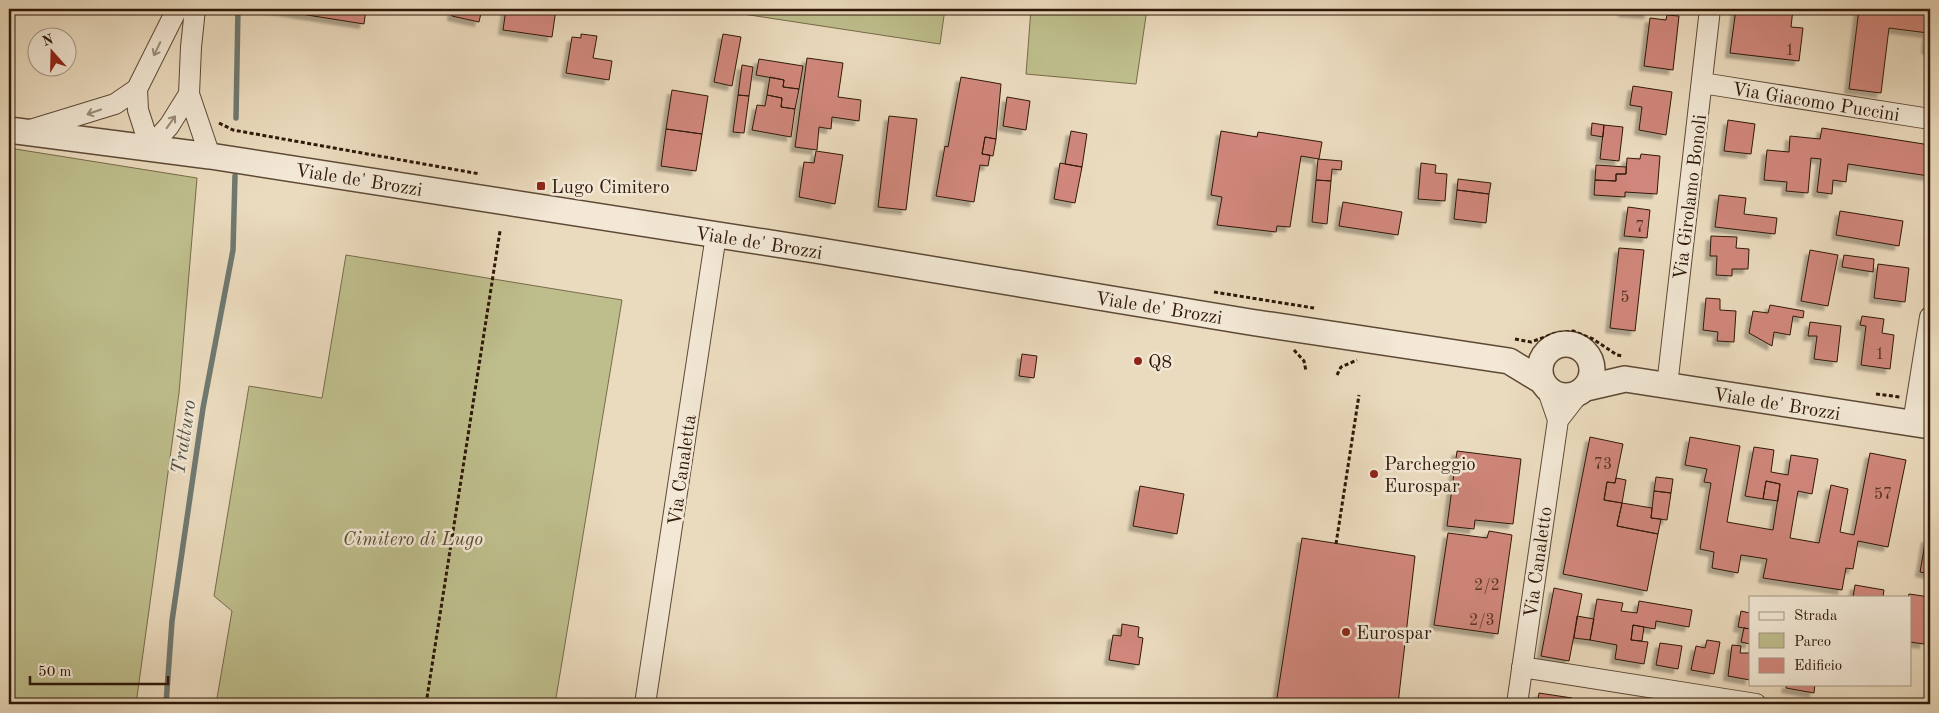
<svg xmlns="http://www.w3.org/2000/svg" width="1939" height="713" font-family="'Old Standard TT',serif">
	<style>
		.green { fill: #bebe8c; stroke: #766b4a }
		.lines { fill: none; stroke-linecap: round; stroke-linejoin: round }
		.stream { stroke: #6f7971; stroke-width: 5.5 }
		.building { fill: #d1877c; stroke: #2f1809; filter: url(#shadow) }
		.minor-casing { stroke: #5e4936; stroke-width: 22 }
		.tertiary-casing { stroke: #5e4936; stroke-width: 28 }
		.path { stroke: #2f1809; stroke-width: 3; stroke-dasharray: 4 2.5; stroke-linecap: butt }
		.minor { stroke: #f2e8d5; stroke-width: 20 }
		.tertiary { stroke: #f2e8d5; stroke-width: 25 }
		.oneway { stroke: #9a8a79 }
		.poi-dot { fill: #8f2418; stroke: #f2e8d5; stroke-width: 2 }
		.labels { text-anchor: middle; stroke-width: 5; stroke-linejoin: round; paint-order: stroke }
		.number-label { font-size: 16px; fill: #583426 }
		.street-label { font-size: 19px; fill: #2f1809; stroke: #f2e8d5 }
		.poi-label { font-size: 19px; fill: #2f1809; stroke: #f2e8d5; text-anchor: start }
		.park-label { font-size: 19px; font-style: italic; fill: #5a4a30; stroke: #f2e8d5 }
		.water-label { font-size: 20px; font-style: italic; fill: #545146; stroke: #f2e8d5 }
	</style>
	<defs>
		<filter id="shadow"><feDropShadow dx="-4.5" dy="4.5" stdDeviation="1" flood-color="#0004"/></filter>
	</defs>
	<rect width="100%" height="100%" fill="#ebdbbe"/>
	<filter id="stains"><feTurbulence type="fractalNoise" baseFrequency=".004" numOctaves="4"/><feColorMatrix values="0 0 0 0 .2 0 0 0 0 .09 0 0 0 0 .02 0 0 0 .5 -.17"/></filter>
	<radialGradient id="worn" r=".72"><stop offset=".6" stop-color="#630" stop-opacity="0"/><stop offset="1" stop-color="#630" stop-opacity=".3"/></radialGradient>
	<path class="green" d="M710,9H945L940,44Z
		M1031,9H1147L1136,84L1026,74Z
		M9,148L197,178L179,393L136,704H9Z
		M346,255L622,300L555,704H216L232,611L214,596L249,386L322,398Z"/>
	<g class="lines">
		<path class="stream" d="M236,118L238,9
			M166,704L172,621L203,408L233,250L235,176"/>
	</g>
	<path class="building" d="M269,9H366L364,24Z
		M453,9H482L479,22L452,16Z
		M506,9H556L552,37L503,30Z
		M1624,9H1649L1648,14L1623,12Z
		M1736,9H1793L1791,27L1803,28L1799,61L1730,53Z
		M1859,9H1930L1928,33L1889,28L1881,93L1849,89Z
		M1930,12V50L1926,49Z
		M1667,15L1679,16L1673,70L1644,66L1650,18L1666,20Z
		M581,34L597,36L593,58L612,61L609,80L566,73L572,37L581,38Z
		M723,34L741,37L732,86L714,82Z
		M807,58L843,63L838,97L861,100L859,121L832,117L831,129L819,127L817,150L795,147Z
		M759,59L803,66L799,89L783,87L784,80L756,75Z
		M742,65L753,67L749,96L738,95Z
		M770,77L784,80L783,87L799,89L795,109L781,107L782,98L767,95Z
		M961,77L1001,84L996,139L985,137L982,154L990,155L988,166L980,165L974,202L936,196L945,146L948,147Z
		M1633,86L1672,92L1666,135L1639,130L1642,107L1630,105Z
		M672,90L708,96L702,134L666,129Z
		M738,95L749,96L744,133L733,132Z
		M767,95L782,98L781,107L795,109L791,137L752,130L757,105L765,106Z
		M1007,97L1030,101L1026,130L1003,126Z
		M889,116L917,119L906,210L878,207Z
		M1728,120L1755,124L1751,154L1724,151Z
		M1592,123L1604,125L1603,137L1591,135Z
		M1604,125L1623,127L1619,161L1600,159Z
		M1822,128L1930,145L1929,176L1848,164L1846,182L1833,180L1832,194L1817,192L1821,159L1811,158L1808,193L1786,191L1787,182L1764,180L1767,150L1789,152L1790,136L1820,139Z
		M666,129L702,134L696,171L661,166Z
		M1071,131L1087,134L1082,167L1065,164Z
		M1221,131L1257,137L1258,132L1322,142L1319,159L1301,156L1290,227L1277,226L1276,232L1217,225L1222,197L1211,195Z
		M985,137L996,139L993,156L982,154Z
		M816,151L843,155L835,204L799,197L804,162L814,163Z
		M1641,154L1660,156L1657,194L1625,192V197L1594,195L1595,180L1616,181V174H1626L1627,158L1640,159Z
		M1318,159L1342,161L1341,170L1332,169L1331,181L1316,180Z
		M1060,163L1082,167L1075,203L1054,199Z
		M1421,163L1436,165L1435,173L1447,174L1445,201L1418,199Z
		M1596,165L1626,167V174H1616V181L1595,180Z
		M1458,179L1491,183L1489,194L1457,190Z
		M1316,180L1331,181L1327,224L1312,222Z
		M1457,190L1489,194L1486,223L1454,219Z
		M1719,195L1746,198L1744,214L1777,218L1775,234L1715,227Z
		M1343,202L1402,212L1398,235L1339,226Z
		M1628,207L1650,210L1647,238L1624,236Z
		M1840,211L1903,221L1899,246L1836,235Z
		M1711,236L1737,237L1736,248L1749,249L1748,269H1732V276L1716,275L1717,256H1710Z
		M1619,248L1644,250L1635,331L1610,328Z
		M1810,250L1838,255L1828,306L1801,301Z
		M1844,255L1874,259L1873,272L1842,267Z
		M1878,264L1909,268L1905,302L1874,298Z
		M1706,298L1720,299V310L1736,311L1734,342L1717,341L1718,332L1703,330Z
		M1770,305L1804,311L1803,318L1793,316L1790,335L1774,332L1772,346L1749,333L1753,311L1768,313Z
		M1862,316L1884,319L1882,333L1894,335L1890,369L1861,365L1866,326L1860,325Z
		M1810,322L1841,326L1837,362L1814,359L1817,336H1808Z
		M1022,354L1037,356L1034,378L1019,376Z
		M1590,437L1623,444L1615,483L1607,482L1604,500L1622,503L1617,526L1658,534L1647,591L1563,574Z
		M1690,437L1740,446L1727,522L1773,530L1780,484L1766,481L1763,499L1745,496L1754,447L1774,450L1771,472L1788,475L1791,455L1818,459L1812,494L1798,491L1790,538L1819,543L1831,485L1848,489L1840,532L1854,535L1870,453L1906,460L1888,547L1858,541L1853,569L1846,568L1842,590L1763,578L1767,559L1741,555L1738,573L1712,568L1714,552L1700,549L1711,483L1704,482L1707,469L1685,465Z
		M1457,451L1521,459L1513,524L1475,520L1474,529L1447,526Z
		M1656,477L1673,479L1671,493L1654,491Z
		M1616,478L1626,480L1622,503L1604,500L1607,482L1615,483Z
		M1766,481L1780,484L1778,501L1763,499Z
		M1140,486L1184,494L1177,534L1133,526Z
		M1654,491L1671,493L1667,520L1651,518Z
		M1622,503L1652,508L1651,518L1661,519L1658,534L1617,526Z
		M1489,531L1512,535L1498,634L1434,625L1448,533L1487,538Z
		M1302,538L1415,556L1398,704H1276Z
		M1926,538L1930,539V574L1920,572Z
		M1855,585L1884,590L1883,597H1853Z
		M1554,588L1582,594L1569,661L1541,656Z
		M1909,594L1930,597V608L1924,644L1910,642V597H1908Z
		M1597,599L1623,603L1621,611L1637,613L1639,601L1692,610L1689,627L1656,621L1655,629L1633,625L1631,640L1648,642L1644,664L1615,659L1617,645L1590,640Z
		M1741,611L1750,613V629L1738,627Z
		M1577,616L1594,619L1590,640L1574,638Z
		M1122,624L1139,627L1138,637L1143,638L1139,665L1109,660L1113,635L1121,636Z
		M1633,625L1644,627L1642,641L1631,640Z
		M1744,628L1750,629V644L1741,642Z
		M1707,640L1720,642L1714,674L1691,670L1696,646L1705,648Z
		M1660,643L1682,646L1678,669L1656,665Z
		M1732,645L1741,646L1740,653H1750V680L1728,676Z
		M1787,684H1815L1814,693L1786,688Z
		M1539,693L1572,698L1571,704H1537Z"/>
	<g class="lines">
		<defs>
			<path id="minor" d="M177,9L137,89L138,110L150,147L169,126L189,94
				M195,9L191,47L189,94L210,156
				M1702,83L1930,119
				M30,130L115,104L137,89
				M1667,386L1710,9
				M1558,420L1579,393
				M1913,423L1930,317
				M1522,667L1756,704
				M645,704L716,235
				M1517,704L1558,420L1547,388"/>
			<path id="tertiary" d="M9,130L210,156L815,250L1250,322L1509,361L1542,381
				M1540 370a26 26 0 1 1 52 0a26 26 0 1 1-52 0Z
				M1586,388L1625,379L1930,426"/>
		</defs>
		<use href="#minor" class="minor-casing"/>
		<use href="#tertiary" class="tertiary-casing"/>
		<path class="path" d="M219,123L233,130L480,174
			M1214,292L1314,308
			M1515,339L1531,342L1553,334L1573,331L1593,339L1617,355L1623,356
			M1294,350L1304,361L1306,371
			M1337,375L1341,367L1357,360
			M1876,394L1900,397
			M1336,544L1359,395
			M426,704L500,231"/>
		<use href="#minor" class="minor"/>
		<use href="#tertiary" class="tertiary"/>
	</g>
	<defs><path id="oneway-shaft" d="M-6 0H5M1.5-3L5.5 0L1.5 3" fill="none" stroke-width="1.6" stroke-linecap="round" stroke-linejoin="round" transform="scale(1.25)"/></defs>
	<g class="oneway">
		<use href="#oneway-shaft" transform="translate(157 49) rotate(116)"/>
		<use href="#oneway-shaft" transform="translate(94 112) rotate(161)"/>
		<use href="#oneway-shaft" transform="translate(171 122) rotate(-55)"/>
	</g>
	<g class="poi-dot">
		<rect x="536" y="181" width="10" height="10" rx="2.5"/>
		<circle cx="1138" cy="361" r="5"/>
		<circle cx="1374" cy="474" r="5"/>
		<circle cx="1346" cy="632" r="5"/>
	</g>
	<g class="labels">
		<g class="number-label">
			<text x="1790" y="55">1</text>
			<text x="1640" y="232">7</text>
			<text x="1625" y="302">5</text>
			<text x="1880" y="359">1</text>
			<text x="1603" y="469">73</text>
			<text x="1883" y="499">57</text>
			<text x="1487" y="590">2/2</text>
			<text x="1482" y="625">2/3</text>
		</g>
		<g class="street-label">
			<text transform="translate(1816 101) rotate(9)" y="7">Via Giacomo Puccini</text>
			<text transform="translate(359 179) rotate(9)" y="7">Viale de' Brozzi</text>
			<text transform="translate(1689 197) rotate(-83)" y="7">Via Girolamo Bonoli</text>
			<text transform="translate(759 242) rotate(9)" y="7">Viale de' Brozzi</text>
			<text transform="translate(1159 307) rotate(9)" y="7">Viale de' Brozzi</text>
			<text transform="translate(1777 403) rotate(9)" y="7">Viale de' Brozzi</text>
			<text transform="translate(681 470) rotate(-82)" y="7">Via Canaletta</text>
			<text transform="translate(1537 562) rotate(-82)" y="7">Via Canaletto</text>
		</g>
		<g class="poi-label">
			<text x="551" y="193">Lugo Cimitero</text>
			<text x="1148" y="368">Q8</text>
			<text x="1384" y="470">Parcheggio<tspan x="1384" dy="22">Eurospar</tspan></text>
			<text x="1356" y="639">Eurospar</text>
		</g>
		<g class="park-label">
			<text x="413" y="545">Cimitero di Lugo</text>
		</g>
		<g class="water-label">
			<text transform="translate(183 437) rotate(-81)" y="7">Tratturo</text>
		</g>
	</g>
	<rect width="1939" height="713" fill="none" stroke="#ebdbbe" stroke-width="30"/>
	<rect x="10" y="10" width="1919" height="693" fill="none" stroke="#2f1809" stroke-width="2.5"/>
	<rect x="15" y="15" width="1909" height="683" fill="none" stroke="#2f1809"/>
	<rect x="1749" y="596" width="162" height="90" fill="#f2e8d5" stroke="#a49583"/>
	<rect x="1759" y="612" width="25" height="8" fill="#f2e8d5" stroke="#a49583"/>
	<text x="1794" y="620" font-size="15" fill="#2f1809">Strada</text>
	<rect x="1759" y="633" width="25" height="15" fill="#bebe8c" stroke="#a49583"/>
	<text x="1794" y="646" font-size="15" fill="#2f1809">Parco</text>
	<rect x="1759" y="658" width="25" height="15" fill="#d1877c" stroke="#a49583"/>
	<text x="1794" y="670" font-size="15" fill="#2f1809">Edificio</text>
	<g transform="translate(52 52) rotate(340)"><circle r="24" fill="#f2e8d5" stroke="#a49583"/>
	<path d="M0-4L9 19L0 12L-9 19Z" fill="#8f2418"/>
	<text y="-8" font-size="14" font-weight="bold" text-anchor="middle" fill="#2f1809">N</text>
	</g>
	<path d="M30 676v8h138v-8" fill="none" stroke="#2f1809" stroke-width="2.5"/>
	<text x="38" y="676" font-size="15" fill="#2f1809" stroke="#f2e8d5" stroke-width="4" paint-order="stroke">50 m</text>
	<rect width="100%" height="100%" filter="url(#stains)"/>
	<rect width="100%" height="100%" fill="url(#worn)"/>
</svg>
